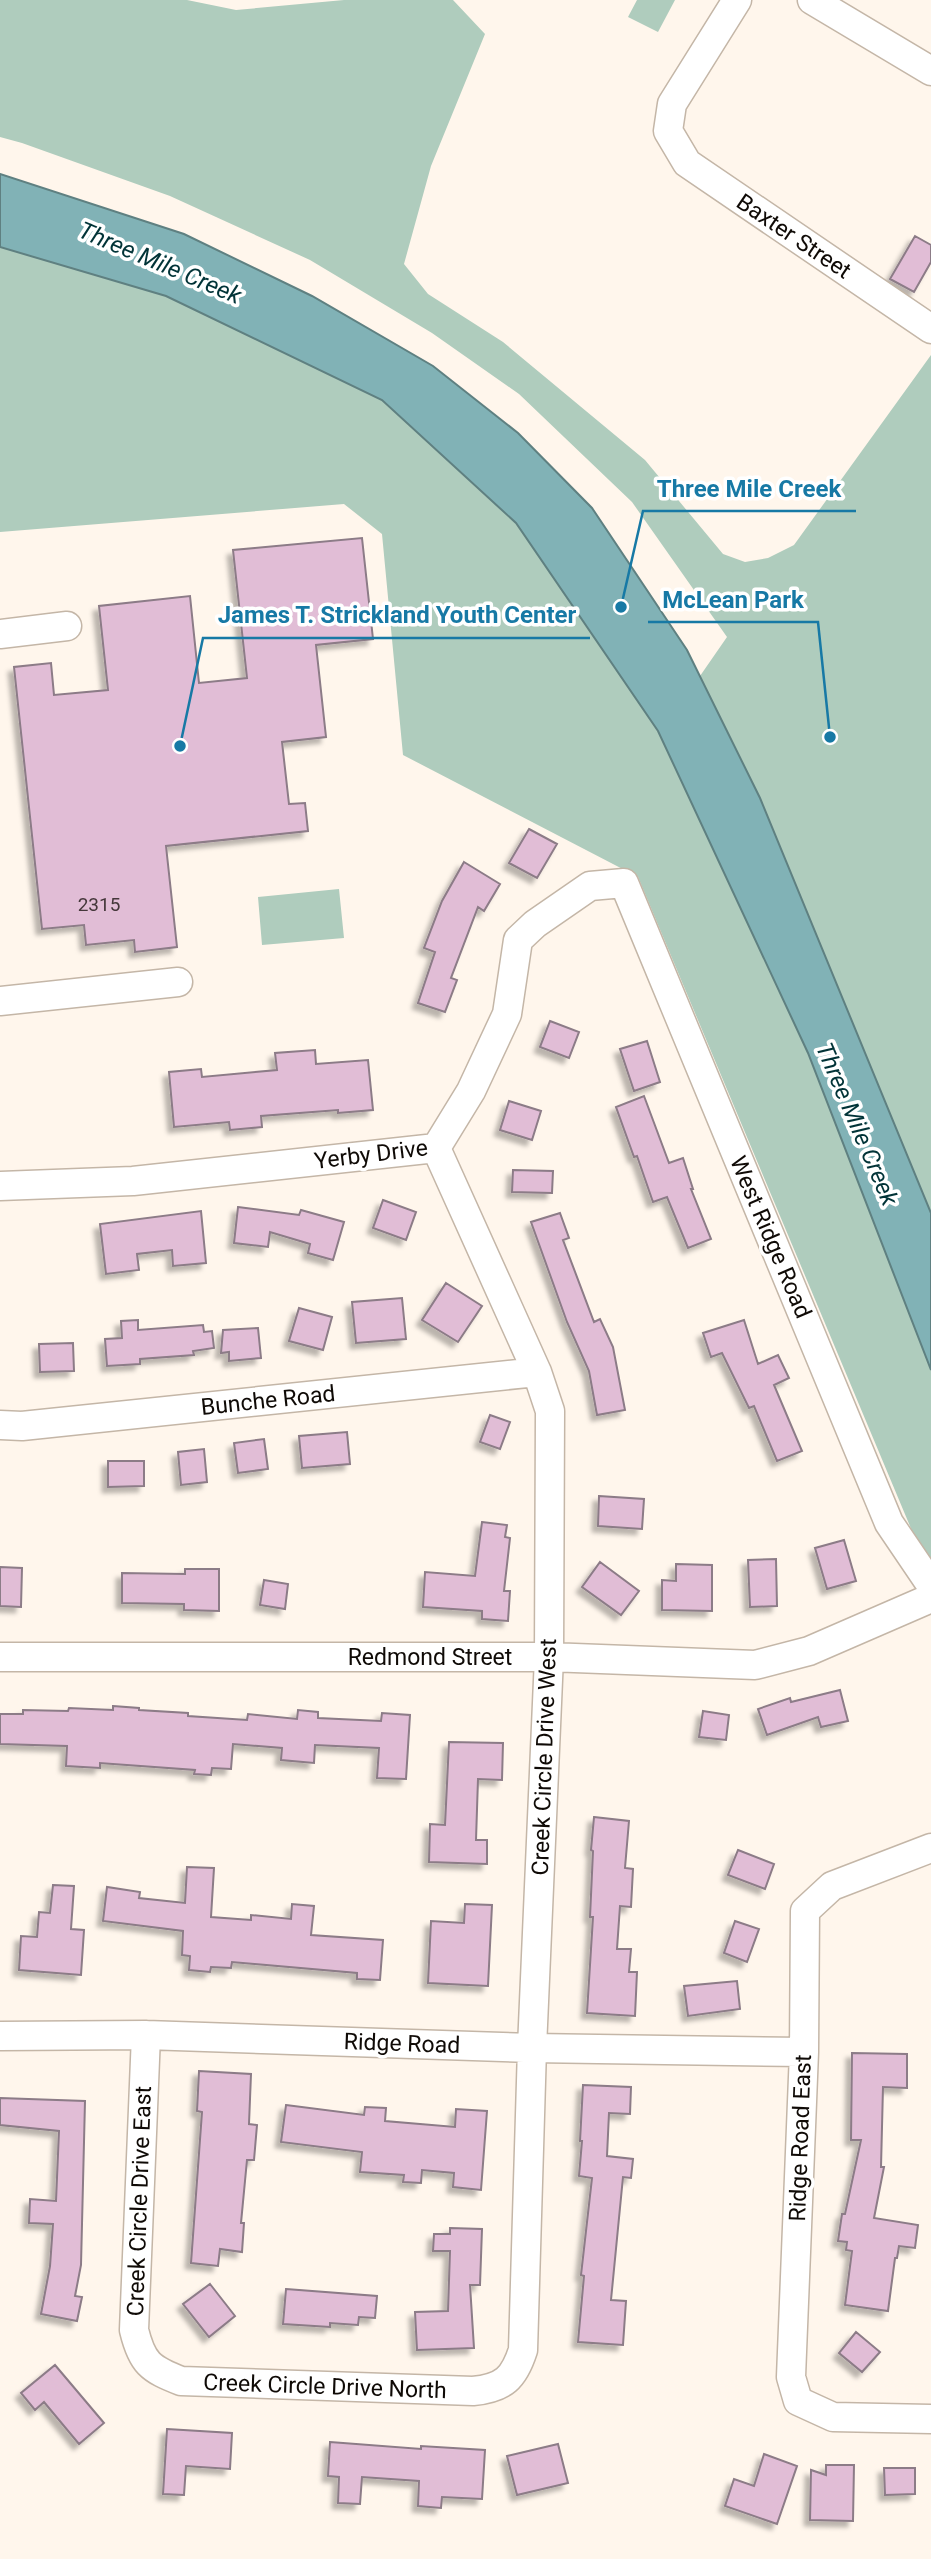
<svg xmlns="http://www.w3.org/2000/svg" width="931" height="2559" font-family="Roboto,sans-serif">
	<style>
		.green { fill: #afccbd }
		.water { fill: #81b2b6; stroke: #5f8081; stroke-width: 2 }
		.building { fill: #e1bdd6; stroke: #8c7b87; stroke-width: 2; filter: url(#shadow) }
		.lines { fill: none; stroke-linecap: round; stroke-linejoin: round }
		.minor-casing { stroke: #c4b6a7; stroke-width: 31 }
		.minor { stroke: #fff; stroke-width: 28 }
		.labels { text-anchor: middle; stroke-width: 7; stroke-linejoin: round; paint-order: stroke }
		.number-label { font-size: 19px; fill: #44373a }
		.street-label { font-size: 23px; fill: #0f0a06; stroke: #fff }
		.water-label { font-size: 24px; font-style: italic; fill: #013337; stroke: #fff }
		.leader { fill: none; stroke: #1779a5; stroke-width: 2.5 }
		.callout-dot { fill: #1779a5; stroke: #fff; stroke-width: 2.5 }
		.callout-label { font-size: 24px; text-anchor: middle; font-weight: bold; fill: #1779a5; stroke: #fff; stroke-width: 7; stroke-linejoin: round; paint-order: stroke }
	</style>
	<defs>
		<filter id="shadow"><feDropShadow dx="-5.5" dy="5.5" stdDeviation="2" flood-color="#0004"/></filter>
	</defs>
	<rect width="100%" height="100%" fill="#fff6ec"/>
	<path class="green" d="M0,0H187L236,10L344,0H453L485,34L431,166L404,264L428,294L503,342L645,460L723,554L745,562L768,558L794,545L931,355V1213L760,798L700,676L727,637L632,502L519,394L432,333L310,260L170,196L22,143L0,137Z
		M637,0H675L658,32L628,17Z
		M0,247L166,296L382,400L516,523L658,731L808,1053L931,1370V1572L920,1550L638,877L403,755L382,534L344,504L0,532Z
		M339,889L344,938L262,945L258,897Z"/>
	<path class="water" d="M0,174L184,234L312,296L433,366L518,433L592,508L687,650L760,798L931,1213V1370L808,1053L658,731L516,523L382,400L166,296L0,247Z"/>
	<path class="building" d="M915,236L931,245V262L914,292L890,279Z
		M362,538L373,639L316,645L326,737L282,742L289,804L305,803L308,831L166,846L177,947L135,952L134,940L86,945L84,925L42,929L14,667L51,663L54,695L108,690L99,606L190,596L199,683L247,678L233,550Z
		M529,829L557,844L537,878L509,863Z
		M464,862L500,884L484,911L478,907L451,978L457,980L445,1012L418,1003L435,952L424,948L442,901Z
		M550,1021L579,1032L569,1058L540,1047Z
		M647,1041L660,1082L634,1091L620,1049Z
		M315,1050L316,1064L368,1060L373,1110L338,1113V1110L261,1116L262,1127L230,1130L229,1122L174,1127L169,1072L201,1069L202,1077L277,1070L275,1053Z
		M644,1096L669,1163L683,1158L693,1189H691L711,1239L688,1248L667,1197L653,1202L637,1156L634,1157L616,1107Z
		M509,1101L541,1111L532,1140L500,1130Z
		M513,1170L553,1171L552,1193L512,1192Z
		M383,1200L416,1212L406,1240L373,1228Z
		M238,1207L299,1215L301,1210L344,1222L333,1260L308,1253L310,1244L270,1232L268,1247L234,1243Z
		M201,1211L206,1263L173,1266L172,1250L137,1254L139,1270L106,1274L100,1224Z
		M560,1213L569,1238L563,1240L594,1322L600,1319L613,1347L625,1410L597,1415L589,1371L567,1322L531,1222Z
		M446,1283L482,1306L458,1342L422,1320Z
		M402,1298L406,1339L356,1343L352,1302Z
		M299,1308L332,1317L323,1350L289,1341Z
		M138,1320V1330L203,1325L204,1332L212,1331L214,1348L193,1351L194,1355L140,1359V1364L107,1366L105,1339L122,1338L121,1321Z
		M744,1320L758,1364L778,1355L789,1378L774,1385L802,1451L777,1461L754,1406L749,1408L722,1353L711,1357L703,1333Z
		M258,1328L261,1358L229,1361V1352L221,1353L223,1330Z
		M73,1343L74,1371L40,1372L39,1344Z
		M490,1415L510,1422L500,1449L480,1442Z
		M347,1432L350,1464L302,1468L299,1436Z
		M264,1439L268,1469L238,1473L234,1443Z
		M204,1449L207,1482L181,1485L178,1452Z
		M108,1461H144V1486L108,1487Z
		M599,1496L644,1499L642,1529L598,1526Z
		M482,1522L507,1525L505,1537L510,1538L504,1591H510L508,1621L482,1619V1611L423,1607L425,1572L475,1576Z
		M844,1540L856,1581L827,1589L815,1548Z
		M776,1559L777,1606L750,1607L748,1560Z
		M600,1562L639,1591L621,1615L582,1587Z
		M676,1564L712,1565V1611L662,1610V1580L676,1581Z
		M0,1567L22,1568L21,1607L0,1606Z
		M185,1569H219V1611L184,1610V1604L122,1603V1573L185,1574Z
		M264,1580L288,1584L285,1609L260,1605Z
		M840,1690L848,1721L821,1727L818,1717L767,1735L758,1709L790,1698L791,1702Z
		M113,1706L139,1708V1710L188,1713V1716L247,1720L248,1714L297,1719L298,1710L318,1712V1718L381,1721L382,1713L410,1715L406,1779L377,1778L379,1748L315,1745L314,1763L281,1760L282,1748L233,1744L231,1769L212,1768L211,1775L194,1774L195,1770L100,1763V1768L66,1766L67,1746L0,1744V1714H23V1710L68,1711L69,1708L113,1710Z
		M703,1711L729,1715L726,1740L699,1737Z
		M449,1742L503,1743L502,1780L478,1779L476,1840H487V1864L429,1862L430,1824L445,1825Z
		M594,1817L629,1821L625,1868L633,1869L631,1907L620,1906L617,1949H631L629,1972H637L635,2016L587,2013L593,1917H590L593,1851L591,1850Z
		M738,1850L774,1864L765,1889L728,1875Z
		M187,1867L214,1868L211,1917L251,1920V1915L291,1919L292,1904L314,1906L311,1935L383,1940L380,1980L357,1979V1973L232,1962L231,1968L211,1967L210,1972L189,1970L190,1956L182,1955L183,1931L103,1921L107,1887L140,1892L139,1898L185,1903Z
		M53,1885L74,1886L71,1929L84,1930L81,1975L19,1970L21,1936L37,1937L39,1912L50,1913Z
		M465,1904L492,1905L488,1986L428,1983L431,1921L464,1923Z
		M735,1921L759,1929L747,1962L724,1953Z
		M737,1981L740,2009L688,2016L684,1986Z
		M852,2053L907,2054V2088L883,2087L881,2167H884L874,2218L918,2225L915,2248L899,2246L897,2258H895L888,2311L845,2305L852,2251L846,2250L847,2242L838,2241L842,2214H845L861,2140H851Z
		M199,2071L251,2074L249,2124L257,2125L254,2160H247L241,2223H244L242,2252L220,2249L218,2266L191,2263L202,2112L197,2111Z
		M583,2085L631,2087L630,2114L609,2113L607,2156L633,2159L631,2178L623,2177L611,2300L626,2301L623,2345L578,2342L584,2276L581,2275L592,2178L579,2176L582,2141H580Z
		M0,2098L85,2101L81,2265L75,2296L82,2297L77,2321L41,2314L50,2266L53,2224L29,2223L30,2199L56,2201L59,2131L0,2125Z
		M286,2105L364,2115L365,2107L386,2108L385,2121L455,2127L456,2109L487,2111L481,2190L453,2187L454,2173L422,2170L421,2183L403,2182L404,2175L360,2172L362,2152L281,2142Z
		M450,2228L482,2229L480,2285H470L474,2348L417,2350L415,2312L448,2311L450,2251H433L434,2234H450Z
		M210,2284L235,2316L209,2337L183,2304Z
		M286,2289L377,2296L375,2318L359,2317L358,2325L330,2323V2327L283,2324Z
		M856,2332L880,2352L862,2372L839,2353Z
		M55,2365L104,2423L79,2444L44,2402L35,2410L21,2393Z
		M167,2429L232,2433L230,2469L186,2466L184,2495L163,2494Z
		M330,2442L421,2449V2446L485,2450L482,2499L442,2497L441,2508L418,2506L419,2481L362,2477L360,2504L338,2503L339,2477L328,2476Z
		M558,2444L568,2483L517,2495L507,2456Z
		M764,2454L797,2466L777,2524L725,2506L734,2479L754,2486Z
		M826,2465H854L853,2521L810,2520L811,2470L826,2475Z
		M884,2468H915V2494L885,2495Z"/>
	<g class="lines">
		<defs>
			<path id="minor" d="M737,0L672,104L668,131L687,163L931,329
				M812,0L931,71
				M0,634L67,626
				M0,1001L178,982
				M0,1186L133,1181L436,1148L471,1091L507,1014L518,940L535,924L590,886L624,883L889,1523L931,1585
				M0,1425L22,1426L537,1372
				M0,1657H549L755,1665L809,1651L931,1598
				M931,1848L832,1886L805,1911L804,2052L791,2377L798,2401L833,2417L931,2419
				M146,2035L134,2330C142,2363 150,2369 181,2381L473,2391C504,2388 514,2378 523,2350L532,2048L549,1657L550,1411L537,1372L436,1148
				M0,2036L146,2035L532,2048L804,2052"/>
		</defs>
		<use href="#minor" class="minor-casing"/>
		<use href="#minor" class="minor"/>
	</g>
	<g class="labels">
		<g class="number-label">
			<text x="99" y="911">2315</text>
		</g>
		<g class="street-label">
			<text transform="translate(794 236) rotate(34)" y="8">Baxter Street</text>
			<text transform="translate(371 1154) rotate(-7)" y="8">Yerby Drive</text>
			<text transform="translate(771 1237) rotate(67)" y="8">West Ridge Road</text>
			<text transform="translate(268 1400) rotate(-6)" y="8">Bunche Road</text>
			<text x="430" y="1665">Redmond Street</text>
			<text transform="translate(544 1757) rotate(-88)" y="8">Creek Circle Drive West</text>
			<text transform="translate(402 2043) rotate(2)" y="8">Ridge Road</text>
			<text transform="translate(800 2138) rotate(-88)" y="8">Ridge Road East</text>
			<text transform="translate(139 2201) rotate(-88)" y="8">Creek Circle Drive East</text>
			<text transform="translate(325 2386) rotate(2)" y="8">Creek Circle Drive North</text>
		</g>
		<g class="water-label">
			<text transform="translate(160 263) rotate(23)" y="8">Three Mile Creek</text>
			<text transform="translate(857 1124) rotate(67)" y="8">Three Mile Creek</text>
		</g>
	</g>
	<path class="leader" d="M621 607L643 511H856M830 737L818 622H648M180 746L203 638H590"/>
	<g class="callout-dot">
		<circle cx="621" cy="607" r="7"/>
		<circle cx="830" cy="737" r="7"/>
		<circle cx="180" cy="746" r="7"/>
	</g>
	<g class="callout-label">
		<text x="749" y="497">Three Mile Creek</text>
		<text x="733" y="608">McLean Park</text>
		<text x="397" y="623">James T. Strickland Youth Center</text>
	</g>
</svg>
